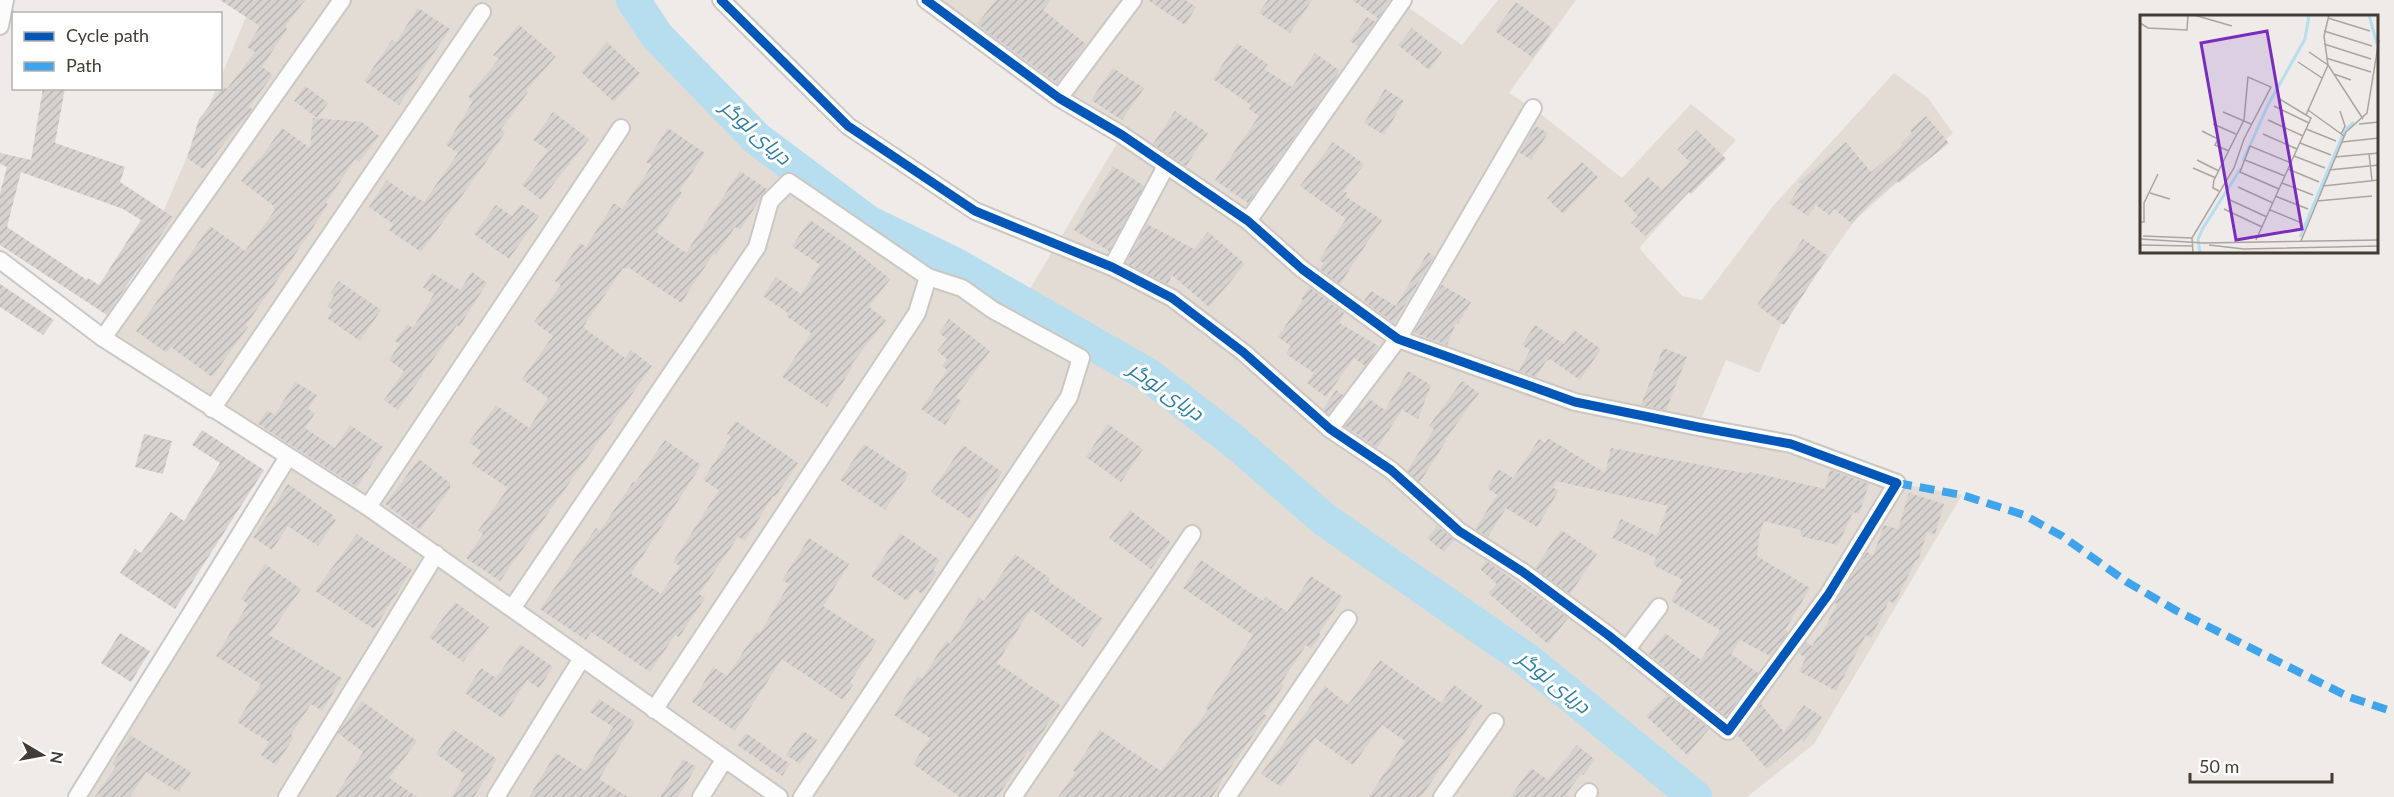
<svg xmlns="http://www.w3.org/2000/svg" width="2394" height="797" font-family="Lato,Cairo,sans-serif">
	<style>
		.residential { fill: #e3dcd5 }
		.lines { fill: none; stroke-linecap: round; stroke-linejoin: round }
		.river { stroke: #b6deee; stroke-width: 34 }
		.building { fill: url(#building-hatch); fill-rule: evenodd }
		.minor-casing { stroke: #cbc7c3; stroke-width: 20 }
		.minor { stroke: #fcfcfc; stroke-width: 16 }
		.quiet { stroke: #3fa4eb; stroke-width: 8; stroke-dasharray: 15 8; stroke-linecap: butt }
		.cycleway-casing { stroke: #fff; stroke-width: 13 }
		.cycleway { stroke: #0057b8; stroke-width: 9 }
		.labels { text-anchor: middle; stroke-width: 6; stroke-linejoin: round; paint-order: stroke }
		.water-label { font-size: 20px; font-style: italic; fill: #2a7ca0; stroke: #fff }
		.inset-river { fill: none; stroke: #b6deee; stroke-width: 3 }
		.inset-road { fill: none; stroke: #aaa5a0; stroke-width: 1.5 }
		.view { fill: #7b2cbf; fill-opacity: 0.15; stroke: #7b2cbf; stroke-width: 3 }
		.inset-edge { fill: none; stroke: #443c34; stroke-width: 3 }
	</style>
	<defs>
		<pattern id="building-hatch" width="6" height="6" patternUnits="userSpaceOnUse" patternTransform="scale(1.5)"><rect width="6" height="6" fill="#d6d2cf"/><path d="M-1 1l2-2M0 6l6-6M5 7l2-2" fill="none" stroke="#b9b5b2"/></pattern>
	</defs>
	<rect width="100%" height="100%" fill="#eeebe8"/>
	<path class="residential" d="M253,0H633L657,36L756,138L868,222L956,265L1022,302L1122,135L926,0H1404L1402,3L1462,45L1498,0H1576L1509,93L1533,108L1622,178L1691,104L1736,140L1639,248L1682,296L1702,300L1773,206L1894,73L1928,98L1953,133L1855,220L1781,325L1759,373L1726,360L1698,427L1791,444L1897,483L1962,495L1814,744L1747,797H70L282,455L109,338L216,89L220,88L221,77Z"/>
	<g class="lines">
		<path class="river" d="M633,0L657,36L756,138L868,222L956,265L1148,375L1235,442L1325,520L1526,659L1695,797"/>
	</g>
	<path class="building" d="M220,0H305L285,27L287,29L262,67L273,75L249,107L252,109L246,117L203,169L187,158L199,119L224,87L227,89L255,52L247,47L260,26Z
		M996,0H1051L1043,10L1086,44L1057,83L977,24Z
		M1148,0H1185L1196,7L1185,25Z
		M1268,0H1312L1290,33L1259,13Z
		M1352,0H1390L1378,18Z
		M1516,2L1553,29L1533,58L1495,31Z
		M418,8L450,29L399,105L364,81L392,40L396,42Z
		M1367,17L1375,22L1358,46L1350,41Z
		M519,25L556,56L526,91L528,92L501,129L505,132L482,168L421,252L389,230L393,224L369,207L387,180L411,197L413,195L424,202L458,153L446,145L473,101L468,96L499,59L493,55Z
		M1412,28L1442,52L1429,70L1398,45Z
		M607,42L640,73L614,102L581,72Z
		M1237,43L1268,64L1264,69L1292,87L1315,53L1340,71L1248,203L1215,180L1259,116L1249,109L1251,105L1213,79Z
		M1113,68L1144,88L1122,120L1091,100Z
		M305,86L328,103L317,118L294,101Z
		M43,88H65L55,143L125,167L120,182L173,217L107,315L0,245V193L7,167L0,164V153L31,160ZM21,172L123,209L141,220L99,285L88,278L87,280L7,227Z
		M1385,89L1404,101L1384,135L1364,123Z
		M1175,111L1208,133L1186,166L1153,144Z
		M553,112L589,139L541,200L522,185L548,150L533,140Z
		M1926,116L1949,143L1899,183L1897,181L1868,206L1852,224L1834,209L1829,215L1816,205L1808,216L1789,203L1802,184L1799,182L1846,142L1871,172L1903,145L1901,143L1912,133L1910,130Z
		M313,118L362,122L379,136L359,162L355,159L326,203L328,204L305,240L246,325L248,327L212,377L171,347L167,353L136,331L210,226L245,251L275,210L273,208L274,206L241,181L259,158L260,159L282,128L310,148Z
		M1536,126L1548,133L1531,160L1519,152Z
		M668,128L705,153L679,191L682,193L656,232L686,253L740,171L767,189L740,230L735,227L716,255L714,253L681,303L628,267L626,269L623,268L583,327L625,358L631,350L652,366L500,581L466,558L483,534L478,531L508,488L472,464L481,451L469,442L496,405L529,428L548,398L522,379L553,336L534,322L561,285L555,281L580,243L586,247L614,203L622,209L652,165L646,162Z
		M1697,130L1726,159L1691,194L1689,192L1645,236L1631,223L1638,216L1624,201L1648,177L1662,190L1690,162L1677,150Z
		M1333,142L1364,164L1344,191L1347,193L1345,196L1382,220L1340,284L1320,269L1324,263L1319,260L1346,219L1300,186Z
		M1582,162L1598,177L1563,214L1547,198Z
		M1113,166L1144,186L1109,251L1074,230Z
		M521,204L539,216L509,259L474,234L496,205L512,216Z
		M810,220L849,246L890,279L869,307L886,320L851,365L853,366L827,407L782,377L811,333L786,316L788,313L763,296L776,277L801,294L820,265L792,246Z
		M1147,224L1194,249L1208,232L1245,264L1209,307L1172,275L1168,284L1126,263Z
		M1803,239L1828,256L1784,325L1757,305Z
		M1428,252L1434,256L1394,323L1364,301L1371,291L1396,306Z
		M472,272L487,283L459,327L457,325L398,410L384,400L404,371L389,360L400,344L395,341L407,324L413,328L434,294L423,288L432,273L460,290Z
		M339,281L381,310L360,341L327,318L333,310L327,306L334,296L330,293Z
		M0,284L54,320L43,335L0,307Z
		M1442,285L1471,302L1458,324L1456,323L1447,345L1414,333Z
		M1309,287L1344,313L1339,323L1379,346L1365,366L1354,358L1326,397L1307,383L1314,373L1286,354L1291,346L1278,337L1303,300L1301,299Z
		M949,319L990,351L956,397L961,401L945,425L921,409L947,370L942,366L947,359L937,351L947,339L939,333Z
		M1535,325L1564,344L1574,330L1601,349L1580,380L1550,359L1546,361L1536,377L1519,371L1530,350L1522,345Z
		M1663,348L1687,357L1666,410L1641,405Z
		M1408,371L1431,385L1418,419L1402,410L1377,448L1345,426L1360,407L1362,409L1369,399L1385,410Z
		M1462,381L1479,393L1445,440L1446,441L1420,482L1407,471L1434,429L1429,426Z
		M295,382L317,395L308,409L315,413L305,428L335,448L350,425L383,447L357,487L258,424L267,410L275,415Z
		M1336,390L1343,395L1328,414L1323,409Z
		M736,421L798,463L775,497L773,496L745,541L738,537L699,594L705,598L679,637L675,635L650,672L591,632L586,640L540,609L596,528L600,531L633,482L635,483L665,440L701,465L631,574L661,594L680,566L673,562L719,490L703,480L731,437L727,434Z
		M1108,424L1143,449L1121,482L1086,457Z
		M202,430L264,470L175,609L120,573L135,549L141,553L171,512L184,521L220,463L192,445Z
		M144,434L172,441L163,474L135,467Z
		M1548,438L1605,473L1611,448L1749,474L1750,472L1825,489L1830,470L1869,484L1859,514L1853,512L1838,545L1800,536L1801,530L1764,521L1759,537L1757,556L1810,588L1785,630L1788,632L1770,656L1740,640L1731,654L1758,673L1726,716L1649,654L1665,633L1701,660L1720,630L1671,601L1683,580L1653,565L1656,558L1612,538L1621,519L1657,536L1668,506L1556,481L1553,488L1559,490L1537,527L1506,508L1488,537L1475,529L1497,495L1487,488L1498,469L1513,478L1539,439L1545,443Z
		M864,444L909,474L885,510L840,480Z
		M963,445L1002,472L970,519L931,492Z
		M419,459L450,483V489L420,530L385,504Z
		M288,484L333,515L332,517L336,520L318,546L288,526L272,550L253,537Z
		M1909,493L1944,504L1935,534L1927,532L1918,561L1916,560L1894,604L1889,601L1871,638L1866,635L1836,691L1799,671L1806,658L1798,653L1806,642L1812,646L1818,636L1820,637L1837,604L1835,603L1867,552L1873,556L1884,525L1898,529Z
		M1130,510L1171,542L1151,569L1109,538Z
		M1437,526L1454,540L1444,552L1427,538Z
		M1561,530L1597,554L1570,594L1535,568Z
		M900,533L940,560L933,570L937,572L922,594L915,589L907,601L871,576Z
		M357,534L412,570L374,629L315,591Z
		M809,538L849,564L823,606L877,641L850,682L853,685L843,700L782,659L735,731L692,702L713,667L727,676L757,631L760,633L789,584L782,580Z
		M1015,554L1050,578L1048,581L1103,619L1083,647L1031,609L997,663L1060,705L1030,752L1029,750L997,797H960L913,764L930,738L894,715L918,676L922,679L946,641L950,644L979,597L984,601Z
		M1201,560L1263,601L1266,597L1287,612L1311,576L1343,597L1319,633L1321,635L1311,649L1306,645L1281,683L1284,685L1264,714L1267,716L1221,781L1222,782L1212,797H1058L1076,772L1073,771L1100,730L1161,771L1208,710L1205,708L1253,635L1183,588Z
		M1486,561L1568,618L1548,644L1488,593L1497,584L1480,569Z
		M265,564L301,589L269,635L342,678L322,711L311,704L291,735L294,737L276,765L261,755L269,742L237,722L261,684L216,656L248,604L241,599Z
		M455,602L489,627L463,662L429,637Z
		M120,633L150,651L131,682L101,663Z
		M520,644L553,667L539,688L527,680L502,718L465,693L481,668L496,678Z
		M1380,660L1441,703L1454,685L1483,706L1421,797H1369L1405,741L1382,725L1353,765L1315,738L1281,787L1261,774L1325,686L1348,705Z
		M1667,695L1709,729L1687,755L1646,716Z
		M599,699L635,722L599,779L628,797H529L556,753L585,771L613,727L590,712Z
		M362,701L417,741L389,778L417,797H335L363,752L338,733Z
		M1761,704L1784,732L1804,705L1822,717L1804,742L1801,739L1767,769L1738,736Z
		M453,729L497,759L474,797H452L465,774L436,754Z
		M803,731L817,740L800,764L786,755Z
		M746,733L790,764L782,776L737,745Z
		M130,735L191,772L179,792L146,772L130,797H95L116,766L112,764Z
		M1577,745L1595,760L1583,775L1581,774L1566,794L1570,797H1510L1531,768L1548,780Z
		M683,759L696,767L678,797H660Z"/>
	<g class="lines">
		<defs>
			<path id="minor" d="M721,0L848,126L975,211L1112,267L1172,298L1243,352L1330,429L1391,470L1459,531L1523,572L1608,635L1728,731L1828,595L1897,483L1791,444L1698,427L1575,402L1398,339L1302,269L1248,221L1122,135L1059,98L926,0
				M0,26L5,0
				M1059,98L1133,0
				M1248,221L1403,0
				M0,260L103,338L368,507L779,797
				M1112,267L1166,166
				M103,338L342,0
				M212,409L482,12
				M1330,429L1398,339L1533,108
				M368,507L621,128
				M513,607L757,247L770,201L789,182L928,277L962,288L993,310L1081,358L1069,397L802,797
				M1627,649L1659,607
				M654,710L917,313L928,277
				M77,797L288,457
				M287,797L436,554
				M496,797L582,658
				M701,797L724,760
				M1013,797L1192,534
				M1227,797L1348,619
				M1442,797L1495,722
				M1584,797L1589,792"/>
		</defs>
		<use href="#minor" class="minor-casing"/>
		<use href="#minor" class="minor"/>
		<path class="quiet" d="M1897,483L1962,495L2024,515L2062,536L2127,582L2177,611L2349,697L2394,712"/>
		<defs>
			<path id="cycleway" d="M721,0L848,126L975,211L1112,267L1172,298L1243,352L1330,429L1391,470L1459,531L1523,572L1608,635L1728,731L1828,595L1897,483L1791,444L1698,427L1575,402L1398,339L1302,269L1248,221L1122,135L1059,98L926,0"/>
		</defs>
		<use href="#cycleway" class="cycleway-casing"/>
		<use href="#cycleway" class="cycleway"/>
	</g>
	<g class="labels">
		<g class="water-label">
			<text transform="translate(756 132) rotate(42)" y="7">دریای لوگر</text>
			<text transform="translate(1166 391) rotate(35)" y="7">دریای لوگر</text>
			<text transform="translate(1554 682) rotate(39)" y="7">دریای لوگر</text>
		</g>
	</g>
	<g transform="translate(2140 15)">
		<rect width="238" height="238" fill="#eeebe8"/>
		<path class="inset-river" d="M229,0L237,29M103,146L128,90L165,24L169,0M160,222L205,115L214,107M60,238L58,224L63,213L101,153"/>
		<path class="inset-road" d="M54,0L92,11M189,0L184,21L188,50L223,104M188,3L230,16M0,8L8,13L47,15L48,0M184,16L232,31M184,29L231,44M186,43L231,57M158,47L182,63M194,59L211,65M138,83L166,100M134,91L169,108M168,95L204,121M200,96L205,111L201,119M83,97L111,109M128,105L163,121M73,109L96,119M219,109L239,107M166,114L196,126M62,116L78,124L75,130L89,136M123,119L157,134M202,127L239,123M160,128L191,140M229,138L232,166M154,141L185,153M195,142L239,138M57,145L79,156M105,145L145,161M53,153L76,163M148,154L179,167M189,155L239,150M142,168L173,180M183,171L239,165M98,172L133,188M139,174L100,157L110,131L151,148M10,178L30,184M135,181L168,194M90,185L127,202M177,186L232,181M84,194L122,212M130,195L162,208M0,207H4V188L18,159M3,221L52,223M0,224L63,228L239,225M116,225L171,103L166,100L188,50L169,37M161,226L206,117L227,98L239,25M0,230L52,231M69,230L104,234L239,231M53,238L52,223L94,153L104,124L131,72L108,62L104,105L74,165L73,173L79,176"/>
		<path class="view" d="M127,16L162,214L96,225L61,28Z"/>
		<rect width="238" height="238" class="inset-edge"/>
	</g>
	<rect x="12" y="12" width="210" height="78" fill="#ffffff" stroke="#b4b1ae" stroke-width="1.5"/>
	<rect x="24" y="32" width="30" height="9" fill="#0057b8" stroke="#b4b1ae" stroke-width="1.5"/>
	<text x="66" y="42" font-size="18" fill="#443c34">Cycle path</text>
	<rect x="24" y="62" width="30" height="9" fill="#3fa4eb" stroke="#b4b1ae" stroke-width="1.5"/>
	<text x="66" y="72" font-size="18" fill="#443c34">Path</text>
	<g transform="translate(42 755) rotate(100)" stroke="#ffffff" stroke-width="4.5" paint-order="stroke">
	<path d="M0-4.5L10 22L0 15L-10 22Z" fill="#443c34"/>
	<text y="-9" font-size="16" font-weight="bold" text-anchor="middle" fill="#443c34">N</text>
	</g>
	<path d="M2190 773v9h142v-9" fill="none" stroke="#443c34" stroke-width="3"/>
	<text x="2199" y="773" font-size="18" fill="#443c34" stroke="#ffffff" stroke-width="4.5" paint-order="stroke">50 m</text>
</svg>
